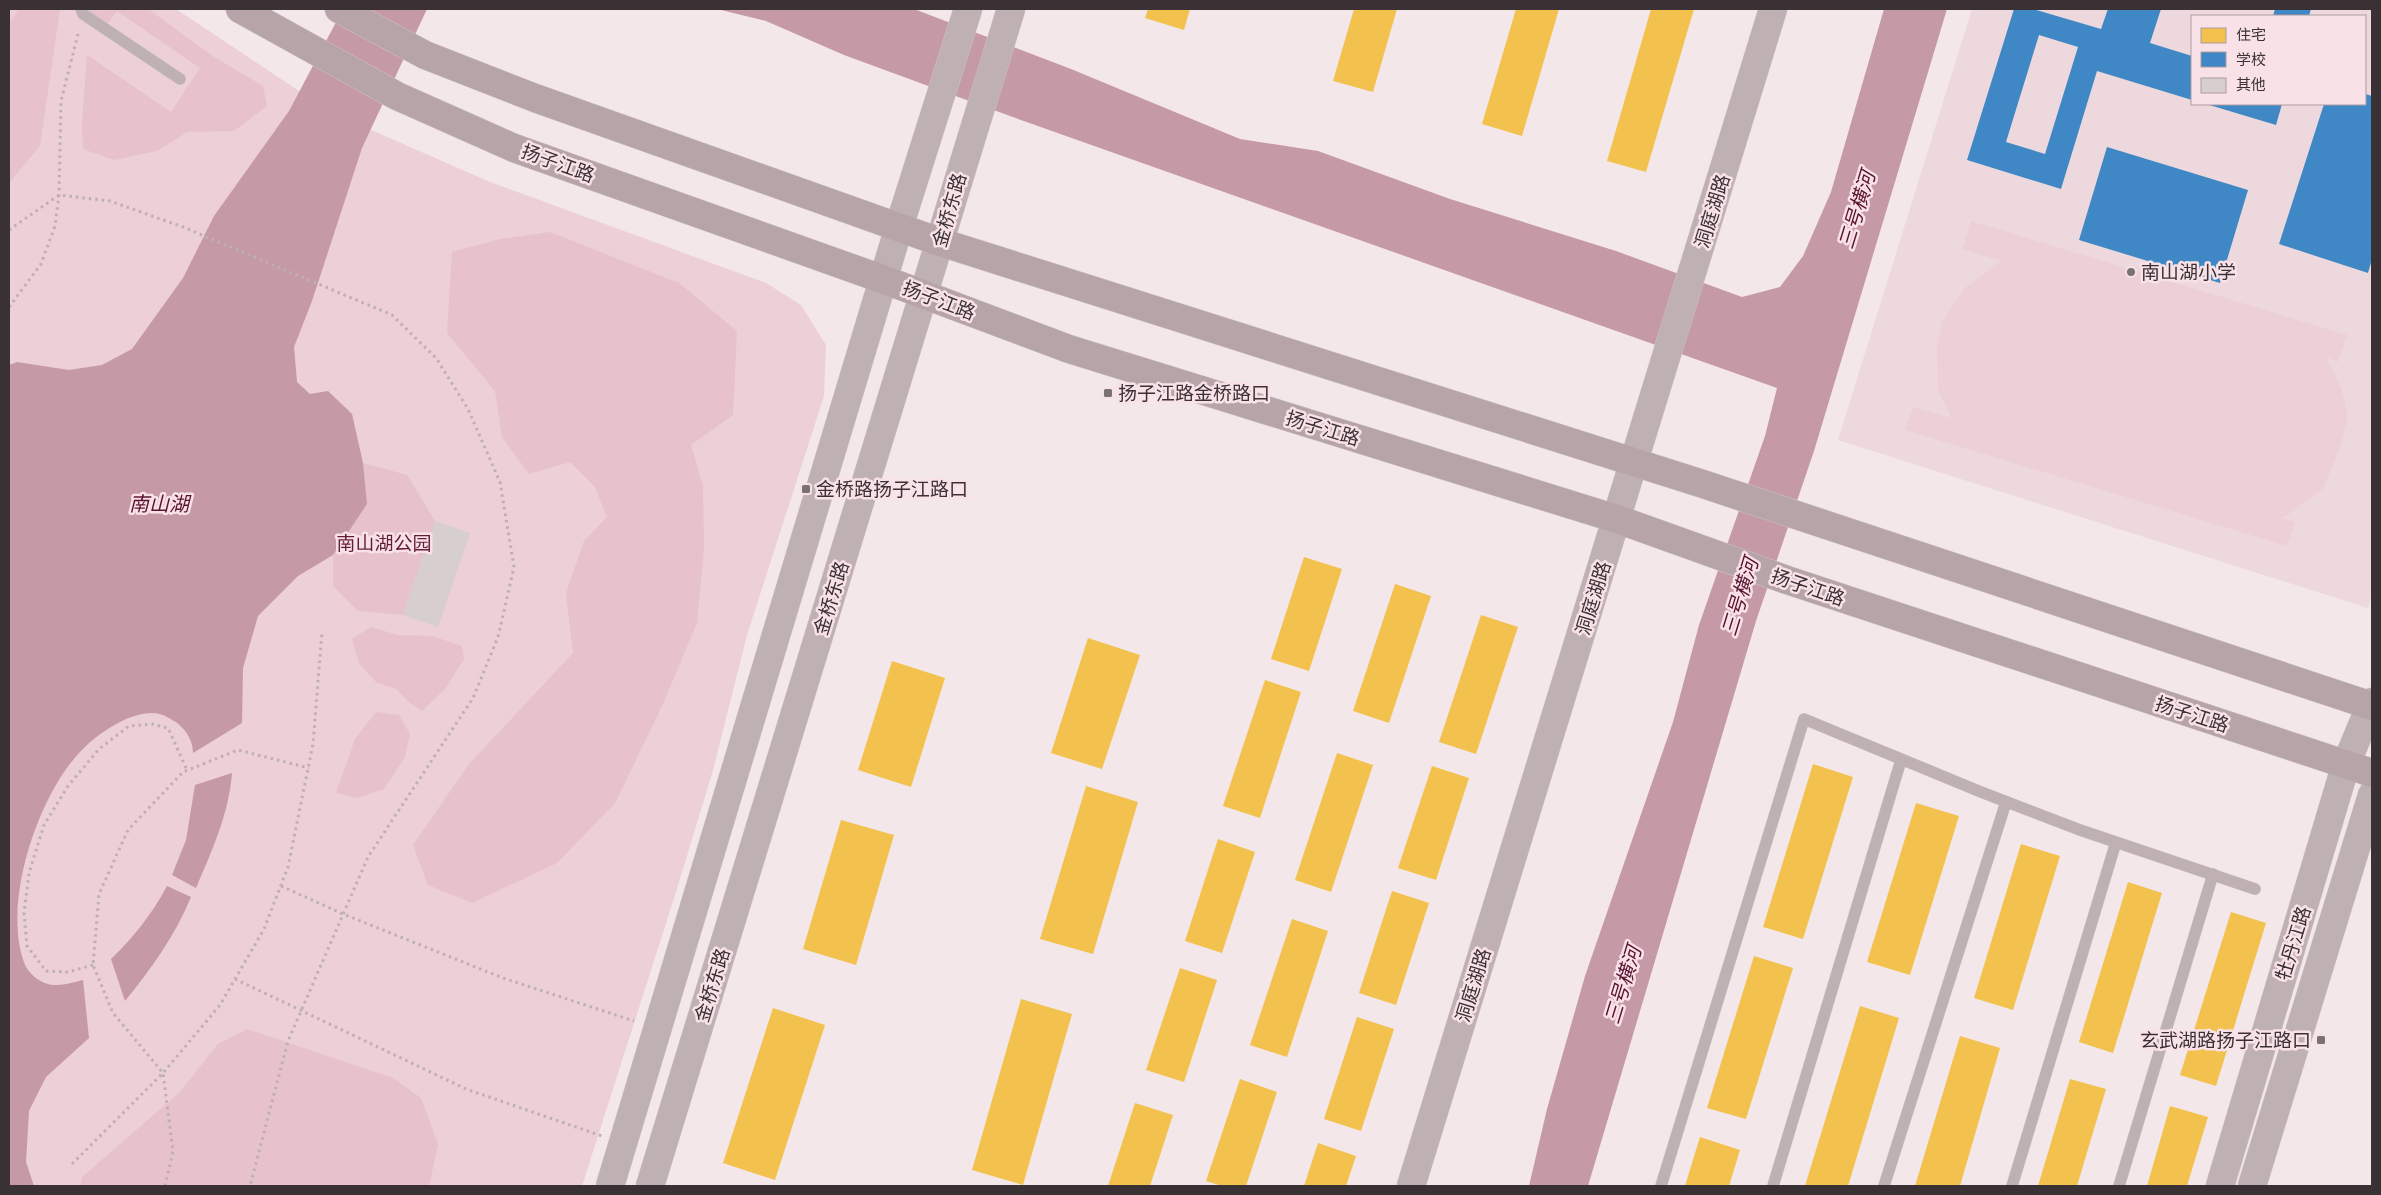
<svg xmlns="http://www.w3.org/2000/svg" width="2381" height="1195" font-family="Mulish,'Noto Sans SC',sans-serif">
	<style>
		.built { fill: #edd8dd; fill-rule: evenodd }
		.green { fill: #eccfd7 }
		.forest { fill: #e7c1cb }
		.water { fill: #c599a5 }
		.homes { fill: #f2c14e }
		.schools { fill: #3f88c5; fill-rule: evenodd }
		.building { fill: #d7ced0 }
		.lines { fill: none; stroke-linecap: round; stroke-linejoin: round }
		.service-casing { stroke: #cdc3c6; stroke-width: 12 }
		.tertiary-casing { stroke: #cdc3c6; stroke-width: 29 }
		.secondary-casing { stroke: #cdc3c6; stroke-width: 29 }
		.path { stroke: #bdb0b4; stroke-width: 3; stroke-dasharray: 2.5 4; stroke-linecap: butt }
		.service { stroke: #bfb0b4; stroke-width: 11 }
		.tertiary { stroke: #bfb0b4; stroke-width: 28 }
		.secondary { stroke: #b7a4a9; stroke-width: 28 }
		.poi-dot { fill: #7a7173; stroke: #f8e2e8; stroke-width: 2 }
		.labels { text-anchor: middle; stroke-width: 5; stroke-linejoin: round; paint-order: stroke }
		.street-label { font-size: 19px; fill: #393133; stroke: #f8e2e8 }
		.poi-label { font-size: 19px; fill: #393133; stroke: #f8e2e8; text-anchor: start }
		.park-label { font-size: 19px; fill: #641d37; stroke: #f8e2e8 }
		.water-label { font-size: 20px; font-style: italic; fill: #59122f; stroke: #f8e2e8 }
	</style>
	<rect width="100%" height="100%" fill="#f3e7ea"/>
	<path class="built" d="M1972,9H2372V593L2368,608L1838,440ZM2192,16H2365V104H2192Z"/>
	<path class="green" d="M9,9H176L302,93L369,129L490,182L766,283L801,305L826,345L824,396L747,635L713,770L675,895L582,1186H9Z
		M1971,221L2347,335L2338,362L2326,357L2342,390L2348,416L2341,444L2323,489L2283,518L2295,522L2287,546L1905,430L1913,407L1952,418L1938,390L1937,345L1942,321L1965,288L2002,261L1962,249Z"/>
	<path class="forest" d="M19,9H60L40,146L9,183V23Z
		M81,9H148L214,57L263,86L267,106L234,131L187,132L157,151L114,160L83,149L82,123L87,55L171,112L200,68L117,11L104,29Z
		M550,232L679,283L737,331L733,415L691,445L703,486L704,548L697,623L663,704L615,803L557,863L472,903L428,885L413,845L469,764L573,653L566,593L584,541L607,517L595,487L570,462L529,474L502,437L495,391L447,333L452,252L500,239Z
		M363,463L407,475L435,521L403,615L358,611L333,586V555L367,504Z
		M371,627L397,635L432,636L462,646L464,659L445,689L422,711L410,703L396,689L376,682L359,663L352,639Z
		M376,712L399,715L410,734L405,757L384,789L357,798L336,793L355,739Z
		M247,1029L393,1078L421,1098L438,1144L429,1186H81L82,1177L179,1093L218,1044Z"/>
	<path class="water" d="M343,9H427L362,148L312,301L294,347L297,382L310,394L328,391L352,414L363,463L367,504L333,555L298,576L258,616L243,668L242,723L193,753C193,738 183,725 169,718C155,709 140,714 126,719C109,727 93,738 80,752C37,797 0,908 26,967C32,977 44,986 57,985C65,985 75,982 83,980L89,1038L46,1077L29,1111L26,1162L34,1186H9V365L17,362L69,370L102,365L132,349L183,278L214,216L289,111Z
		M717,9H914L1071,69L1240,139L1318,151L1450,199L1616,251L1742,297L1780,287L1803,256L1831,192L1884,9H1947L1814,451L1756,621L1588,1186H1529L1547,1109L1585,976L1673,722L1699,625L1765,436L1777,388L1010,116L844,55L766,21Z
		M232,773C229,813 212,851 196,888L172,875L186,840L195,785Z
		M167,886L191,897C175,936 151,969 125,1001L111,959C134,937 152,914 167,886Z"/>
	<path class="homes" d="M1148,9H1190L1184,30L1145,18Z
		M1354,9H1397L1373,92L1333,81Z
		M1516,9H1559L1522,136L1482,124Z
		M1651,9H1694L1646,172L1607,161Z
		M1304,557L1342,569L1309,671L1271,659Z
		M1395,584L1431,596L1389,723L1353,711Z
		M1481,615L1518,627L1476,754L1439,742Z
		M1088,638L1140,655L1102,769L1051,753Z
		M892,661L945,678L911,787L858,770Z
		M1265,680L1301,692L1260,818L1223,806Z
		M1337,753L1373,765L1331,892L1295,880Z
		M1813,764L1853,777L1803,939L1763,927Z
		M1432,766L1469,778L1436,880L1398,868Z
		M1086,786L1138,802L1093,954L1040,939Z
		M1916,803L1959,816L1910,975L1867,962Z
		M841,820L894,835L856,965L803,949Z
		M1218,839L1255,852L1222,953L1185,941Z
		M2021,844L2060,856L2013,1010L1974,998Z
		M2128,882L2162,893L2113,1053L2079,1042Z
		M1392,891L1429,903L1396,1005L1359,993Z
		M2231,912L2266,923L2216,1086L2180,1075Z
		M1292,919L1328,931L1287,1057L1250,1045Z
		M1754,956L1793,968L1746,1119L1707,1108Z
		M1180,968L1217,980L1184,1082L1146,1070Z
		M1021,999L1072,1014L1023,1185L972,1170Z
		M1860,1006L1899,1018L1848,1186H1805Z
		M773,1008L825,1025L775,1180L723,1163Z
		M1357,1017L1394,1029L1361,1131L1324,1119Z
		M1960,1036L2000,1048L1960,1186H1915Z
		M1240,1079L1277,1092L1246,1186H1222L1206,1181Z
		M2070,1079L2106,1089L2077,1186H2038Z
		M1135,1103L1173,1115L1150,1186H1108Z
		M2170,1106L2208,1117L2187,1186H2147Z
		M1700,1137L1740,1150L1729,1186H1685Z
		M1318,1143L1356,1156L1346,1186H1304Z"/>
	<path class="schools" d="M2014,9H2033L2101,29L2108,9H2161L2150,43L2192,56V100L2097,71L2061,189L1967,160ZM2039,35L2078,47L2045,154L2006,142Z
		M2275,9H2311L2309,16H2273Z
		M2365,94L2372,96V259L2368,273L2279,244L2324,104H2365Z
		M2206,104H2282L2276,125Z
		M2107,147L2248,190L2220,283L2079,240Z"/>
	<path class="building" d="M435,521L470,533L438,627L403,615Z"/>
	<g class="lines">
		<defs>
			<path id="service" d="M81,9L83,14L180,79
				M1661,1186L1804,719L1981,792L2080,830L2255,889
				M1773,1186L1901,760
				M1884,1186L2006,802
				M2012,1186L2116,842
				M2119,1186L2213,874"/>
			<path id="tertiary" d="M610,1186L899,227L968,9
				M650,1186L1011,9
				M1411,1186L1773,9
				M2220,1186L2346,764L2372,702
				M2252,1186L2372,795"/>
			<path id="secondary" d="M240,9L397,96L514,148L885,280L1069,349L1617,519L1787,580L2372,773
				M339,9L425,55L535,98L940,242L1703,484L2372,706"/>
		</defs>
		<use href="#service" class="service-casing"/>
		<use href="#tertiary" class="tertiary-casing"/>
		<use href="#secondary" class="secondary-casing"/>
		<path class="path" d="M9,230L59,195L110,201L183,227L392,315L436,358L468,409L500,482L514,567L498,637L473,698L368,857L288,1041L250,1186
			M9,307L41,264L55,226L59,195L61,101L79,30
			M281,886L343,914L503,978L634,1021
			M93,965L68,972L46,971L27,946L24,913L29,873L44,825L68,786L99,749L129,726L152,724L168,728L187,770
			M235,979L466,1089L602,1136
			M72,1164L163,1073L220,1005L264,929L288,867L313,744L322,632
			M165,1186L173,1151L163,1073L113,1013L93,965L99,894L128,830L183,772L238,750L309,768"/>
		<use href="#service" class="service"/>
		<use href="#tertiary" class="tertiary"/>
		<use href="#secondary" class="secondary"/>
	</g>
	<g class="poi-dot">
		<circle cx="2131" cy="272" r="5"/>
		<rect x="1103" y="388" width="10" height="10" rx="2.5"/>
		<rect x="801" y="484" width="10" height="10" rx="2.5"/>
		<rect x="2316" y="1035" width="10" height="10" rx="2.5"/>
	</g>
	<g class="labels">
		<g class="street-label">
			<text transform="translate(558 163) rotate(20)" y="7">扬子江路</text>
			<text transform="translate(949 210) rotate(-74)" y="7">金桥东路</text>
			<text transform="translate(1712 211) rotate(-73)" y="7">洞庭湖路</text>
			<text transform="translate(939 300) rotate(21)" y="7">扬子江路</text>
			<text transform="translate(1323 428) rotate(17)" y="7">扬子江路</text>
			<text transform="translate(1808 587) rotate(19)" y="7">扬子江路</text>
			<text transform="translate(831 598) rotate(-73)" y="7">金桥东路</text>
			<text transform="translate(1593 598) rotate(-73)" y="7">洞庭湖路</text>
			<text transform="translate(2192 714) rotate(18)" y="7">扬子江路</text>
			<text transform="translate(2293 943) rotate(-73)" y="7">牡丹江路</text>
			<text transform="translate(712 985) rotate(-73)" y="7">金桥东路</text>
			<text transform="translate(1473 985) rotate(-73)" y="7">洞庭湖路</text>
		</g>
		<g class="poi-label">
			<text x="2141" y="279">南山湖小学</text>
			<text x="1118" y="400">扬子江路金桥路口</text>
			<text x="816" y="496">金桥路扬子江路口</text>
			<text x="2311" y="1047" text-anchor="end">玄武湖路扬子江路口</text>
		</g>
		<g class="park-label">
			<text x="384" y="550">南山湖公园</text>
		</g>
		<g class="water-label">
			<text transform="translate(1857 210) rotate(-73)" y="7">三号横河</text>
			<text x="159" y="511">南山湖</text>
			<text transform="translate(1740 597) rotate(-73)" y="7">三号横河</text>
			<text transform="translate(1623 985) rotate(-73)" y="7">三号横河</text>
		</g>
	</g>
	<rect width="2381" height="1195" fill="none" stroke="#393133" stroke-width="20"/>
	<rect x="2191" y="15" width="175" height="90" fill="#f8e2e8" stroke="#ac9ba0"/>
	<rect x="2201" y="28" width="25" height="15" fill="#f2c14e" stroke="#ac9ba0"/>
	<text x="2236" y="40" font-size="15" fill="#393133">住宅</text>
	<rect x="2201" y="52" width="25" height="15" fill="#3f88c5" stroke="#ac9ba0"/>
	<text x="2236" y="65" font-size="15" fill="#393133">学校</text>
	<rect x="2201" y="78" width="25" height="15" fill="#d7ced0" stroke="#ac9ba0"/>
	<text x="2236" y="90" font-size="15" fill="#393133">其他</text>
</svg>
